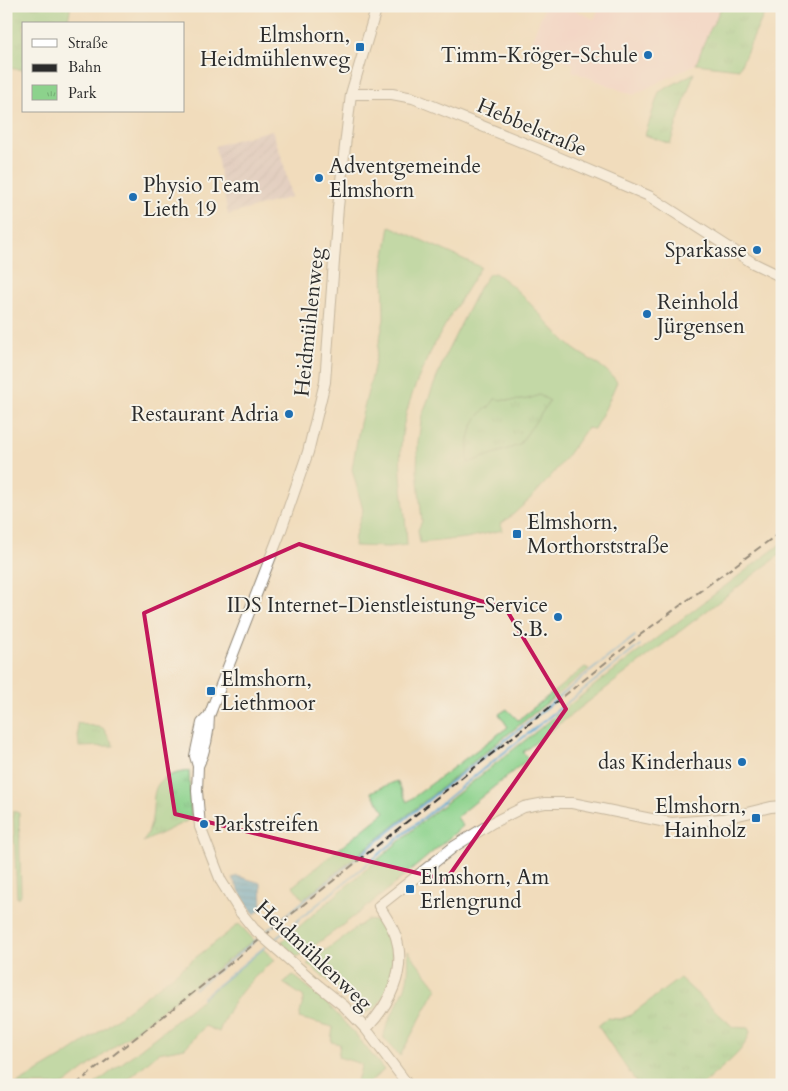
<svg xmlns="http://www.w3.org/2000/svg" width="788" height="1091" font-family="Cardo,serif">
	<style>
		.built { fill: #f7cfd2 }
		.industrial { fill: url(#industrial-furrows) }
		.grass { fill: #8cd28c; stroke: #5c7e5c }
		.park { fill: url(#park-tufts); stroke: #5c7e5c }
		.water { fill: url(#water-rules); stroke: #426a7f }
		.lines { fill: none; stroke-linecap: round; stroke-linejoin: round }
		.stream { stroke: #59a8d3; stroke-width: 2 }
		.tertiary-casing { stroke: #8e8474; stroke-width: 12 }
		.tertiary { stroke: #fff; stroke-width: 10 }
		.rail { stroke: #2b2b2b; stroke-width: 2; stroke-dasharray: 8 4; stroke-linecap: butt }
		.tertiary-bridge-casing { stroke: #8e8474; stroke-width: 12; stroke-linecap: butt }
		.tertiary-bridge { stroke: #fff; stroke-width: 10 }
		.marked { fill: none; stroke: #c2185b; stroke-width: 4; stroke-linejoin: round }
		.poi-dot { fill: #1f6fb2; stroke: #f7f3e8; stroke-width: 2 }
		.labels { text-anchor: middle; stroke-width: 4; stroke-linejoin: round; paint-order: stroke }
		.poi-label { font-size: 21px; fill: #2b2b2b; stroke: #f7f3e8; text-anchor: end }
		.street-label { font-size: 21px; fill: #2b2b2b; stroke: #f7f3e8 }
	</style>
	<defs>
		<pattern id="industrial-furrows" width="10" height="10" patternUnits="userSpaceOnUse" patternTransform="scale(1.25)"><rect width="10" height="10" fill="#d2bdc6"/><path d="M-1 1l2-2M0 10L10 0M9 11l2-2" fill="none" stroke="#b4a3aa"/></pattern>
		<pattern id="park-tufts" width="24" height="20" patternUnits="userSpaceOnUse" patternTransform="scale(1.25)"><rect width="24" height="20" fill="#8cd28c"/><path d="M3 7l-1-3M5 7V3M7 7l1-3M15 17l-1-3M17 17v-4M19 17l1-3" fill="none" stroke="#79b479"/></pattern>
		<pattern id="water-rules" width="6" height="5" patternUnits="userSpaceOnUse" patternTransform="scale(1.25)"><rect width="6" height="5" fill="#59a8d3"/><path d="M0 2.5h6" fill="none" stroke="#4a89ab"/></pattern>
	</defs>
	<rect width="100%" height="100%" fill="#f7f3e8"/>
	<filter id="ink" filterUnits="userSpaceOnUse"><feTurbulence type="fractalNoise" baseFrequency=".02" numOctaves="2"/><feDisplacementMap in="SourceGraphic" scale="10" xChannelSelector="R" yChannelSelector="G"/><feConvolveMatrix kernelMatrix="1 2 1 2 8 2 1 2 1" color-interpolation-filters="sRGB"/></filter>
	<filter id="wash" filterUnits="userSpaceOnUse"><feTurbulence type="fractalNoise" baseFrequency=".0096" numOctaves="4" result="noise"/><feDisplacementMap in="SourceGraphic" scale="20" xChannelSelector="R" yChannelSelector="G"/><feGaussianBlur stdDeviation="1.12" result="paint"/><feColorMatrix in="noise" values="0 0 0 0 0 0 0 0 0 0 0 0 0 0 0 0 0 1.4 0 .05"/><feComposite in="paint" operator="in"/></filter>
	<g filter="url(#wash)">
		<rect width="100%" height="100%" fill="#f1dcbc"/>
		<path class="built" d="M545,6H566L594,19L600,6H762L767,8L739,69L696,64L633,95L572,71L574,64L529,47Z"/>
		<path class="industrial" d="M272,130L283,161L291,197L228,215L215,146L238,139Z"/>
		<path class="grass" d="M390,226L481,267C451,314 409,379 402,435C397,471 406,508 407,545L388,547L354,546L355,536L363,510L352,469L360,423L372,376L384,319L383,267Z
			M495,273C524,292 543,320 568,344C583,358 605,364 617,382L605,409L594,429L587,428C563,463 536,498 501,524L503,530L466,538L420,543L418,530L422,521L417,470L418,442L422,415L446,354L479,288L489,274Z
			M782,543V553L523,752L528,759L457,817L463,826C409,872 356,919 297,957L281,942L423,821L604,678Z
			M585,667L589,669L303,899L293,886L385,812L371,792L397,781L407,802L508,727L499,714L507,709L518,720Z
			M13,811L19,813L21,895L17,898Z
			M367,920L381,922C393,944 398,969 386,992C378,1005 379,1007 365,1013L351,999L307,964Z
			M239,924L254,940L64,1085H15L62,1057L106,1027Z
			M263,949L275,960C249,980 231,1000 219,1032L205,1026L185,1048L158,1053L122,1085H94L158,1035Z
			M408,951L437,988L400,1056L383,1037C388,1020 397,1006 404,990C409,977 409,964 408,951Z
			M293,975L325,1001L355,1034L384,1070L366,1085L357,1081L362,1064L338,1057L340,1044L331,1042L333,1027L299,1018L304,997L283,983Z"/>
		<path class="park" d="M6,6H71L67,24H24V70L6,68Z
			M722,6H744L764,14L739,69L696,64L706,38Z
			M694,73L670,144L645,135L659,92Z
			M539,395L550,401L519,445L468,463C467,447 469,425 481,413C486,408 491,406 495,399C511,401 524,402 539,395Z
			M77,723L103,728L114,746L79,747Z
			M189,771L191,819L143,842C166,807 134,778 189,771Z
			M680,978L733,1027L748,1028L750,1032C743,1056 719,1067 703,1085H638L598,1026L607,1018L620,1019L629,1016Z"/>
		<path class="water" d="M237,876L261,883L262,908L255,914L248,906L232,878Z"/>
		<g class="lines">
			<path class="stream" d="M264,933L451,782L540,713L583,677L635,636
				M274,940L482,770L640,645
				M194,989L259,938
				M202,998L266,946"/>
		</g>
	</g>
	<g filter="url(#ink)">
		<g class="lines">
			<defs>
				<path id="tertiary" d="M351,94H392L413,98L546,152L649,196L753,263L782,277
					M209,716L202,723L195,756L198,766L197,791L200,827L221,881L241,913
					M198,766C205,751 209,733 209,716L280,533L308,452L325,382L338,207L351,94L377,6
					M319,986L344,1006L366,1029L408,1085
					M366,1029C389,1005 407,971 396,937C393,927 385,916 379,906L455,846L492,823L524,807L545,803H572L671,823L722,819L771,807L782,806"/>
			</defs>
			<use href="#tertiary" class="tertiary-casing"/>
			<use href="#tertiary" class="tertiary"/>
			<path class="rail" d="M75,1085L198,989L640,635L782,531"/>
			<defs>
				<path id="tertiary-bridge" d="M241,913L254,929L319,986"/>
			</defs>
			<use href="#tertiary-bridge" class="tertiary-bridge-casing"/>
			<use href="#tertiary-bridge" class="tertiary-bridge"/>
		</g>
	</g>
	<path d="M0 0H788V1091H0ZM299,544L506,609L566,709L446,880L175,814L144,613Z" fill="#f1dcbc" fill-opacity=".55" fill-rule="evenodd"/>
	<path class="marked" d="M299,544L506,609L566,709L446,880L175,814L144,613Z"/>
	<g class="poi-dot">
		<rect x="355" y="42" width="10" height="10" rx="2.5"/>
		<circle cx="648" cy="55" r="5"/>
		<circle cx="319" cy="178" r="5"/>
		<circle cx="133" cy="197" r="5"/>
		<circle cx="757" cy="250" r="5"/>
		<circle cx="647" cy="314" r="5"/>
		<circle cx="289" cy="414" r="5"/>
		<rect x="512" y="529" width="10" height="10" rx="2.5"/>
		<circle cx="558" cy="617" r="5"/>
		<rect x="206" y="686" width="10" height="10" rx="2.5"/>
		<circle cx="742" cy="762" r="5"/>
		<rect x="751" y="813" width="10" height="10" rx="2.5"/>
		<circle cx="204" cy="824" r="5"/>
		<rect x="405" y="884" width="10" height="10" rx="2.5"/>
	</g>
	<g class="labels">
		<g class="poi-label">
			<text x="350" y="42">Elmshorn,<tspan x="350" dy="24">Heidmühlenweg</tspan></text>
			<text x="638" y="62">Timm-Kröger-Schule</text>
			<text x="329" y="173" text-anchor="start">Adventgemeinde<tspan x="329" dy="24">Elmshorn</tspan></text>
			<text x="143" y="192" text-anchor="start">Physio Team<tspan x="143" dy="24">Lieth 19</tspan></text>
			<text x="747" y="257">Sparkasse</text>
			<text x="657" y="309" text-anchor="start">Reinhold<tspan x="657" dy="24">Jürgensen</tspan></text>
			<text x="279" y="421">Restaurant Adria</text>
			<text x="527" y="529" text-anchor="start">Elmshorn,<tspan x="527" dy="24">Morthorststraße</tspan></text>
			<text x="548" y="612">IDS Internet-Dienstleistung-Service<tspan x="548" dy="24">S.B.</tspan></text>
			<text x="221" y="686" text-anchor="start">Elmshorn,<tspan x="221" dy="24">Liethmoor</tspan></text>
			<text x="732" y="769">das Kinderhaus</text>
			<text x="746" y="813">Elmshorn,<tspan x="746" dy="24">Hainholz</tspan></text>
			<text x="214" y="831" text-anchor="start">Parkstreifen</text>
			<text x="420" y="884" text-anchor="start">Elmshorn, Am<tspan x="420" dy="24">Erlengrund</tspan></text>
		</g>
		<g class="street-label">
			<text transform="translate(532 127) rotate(23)" y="7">Hebbelstraße</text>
			<text transform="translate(309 322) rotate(-84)" y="7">Heidmühlenweg</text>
			<text transform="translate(314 955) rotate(43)" y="7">Heidmühlenweg</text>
		</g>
	</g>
	<rect width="788" height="1091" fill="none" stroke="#f7f3e8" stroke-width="25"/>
	<rect x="22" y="22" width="162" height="90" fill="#f7f3e8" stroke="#a5a39c"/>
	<rect x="32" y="39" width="25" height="8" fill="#ffffff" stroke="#a5a39c"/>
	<text x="68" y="48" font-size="15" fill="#2b2b2b">Straße</text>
	<rect x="32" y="64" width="25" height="8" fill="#2b2b2b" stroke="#a5a39c"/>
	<text x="68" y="72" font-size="15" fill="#2b2b2b">Bahn</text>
	<rect x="32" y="85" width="25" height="15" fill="url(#park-tufts)" stroke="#a5a39c"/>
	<text x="68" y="98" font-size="15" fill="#2b2b2b">Park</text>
</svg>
